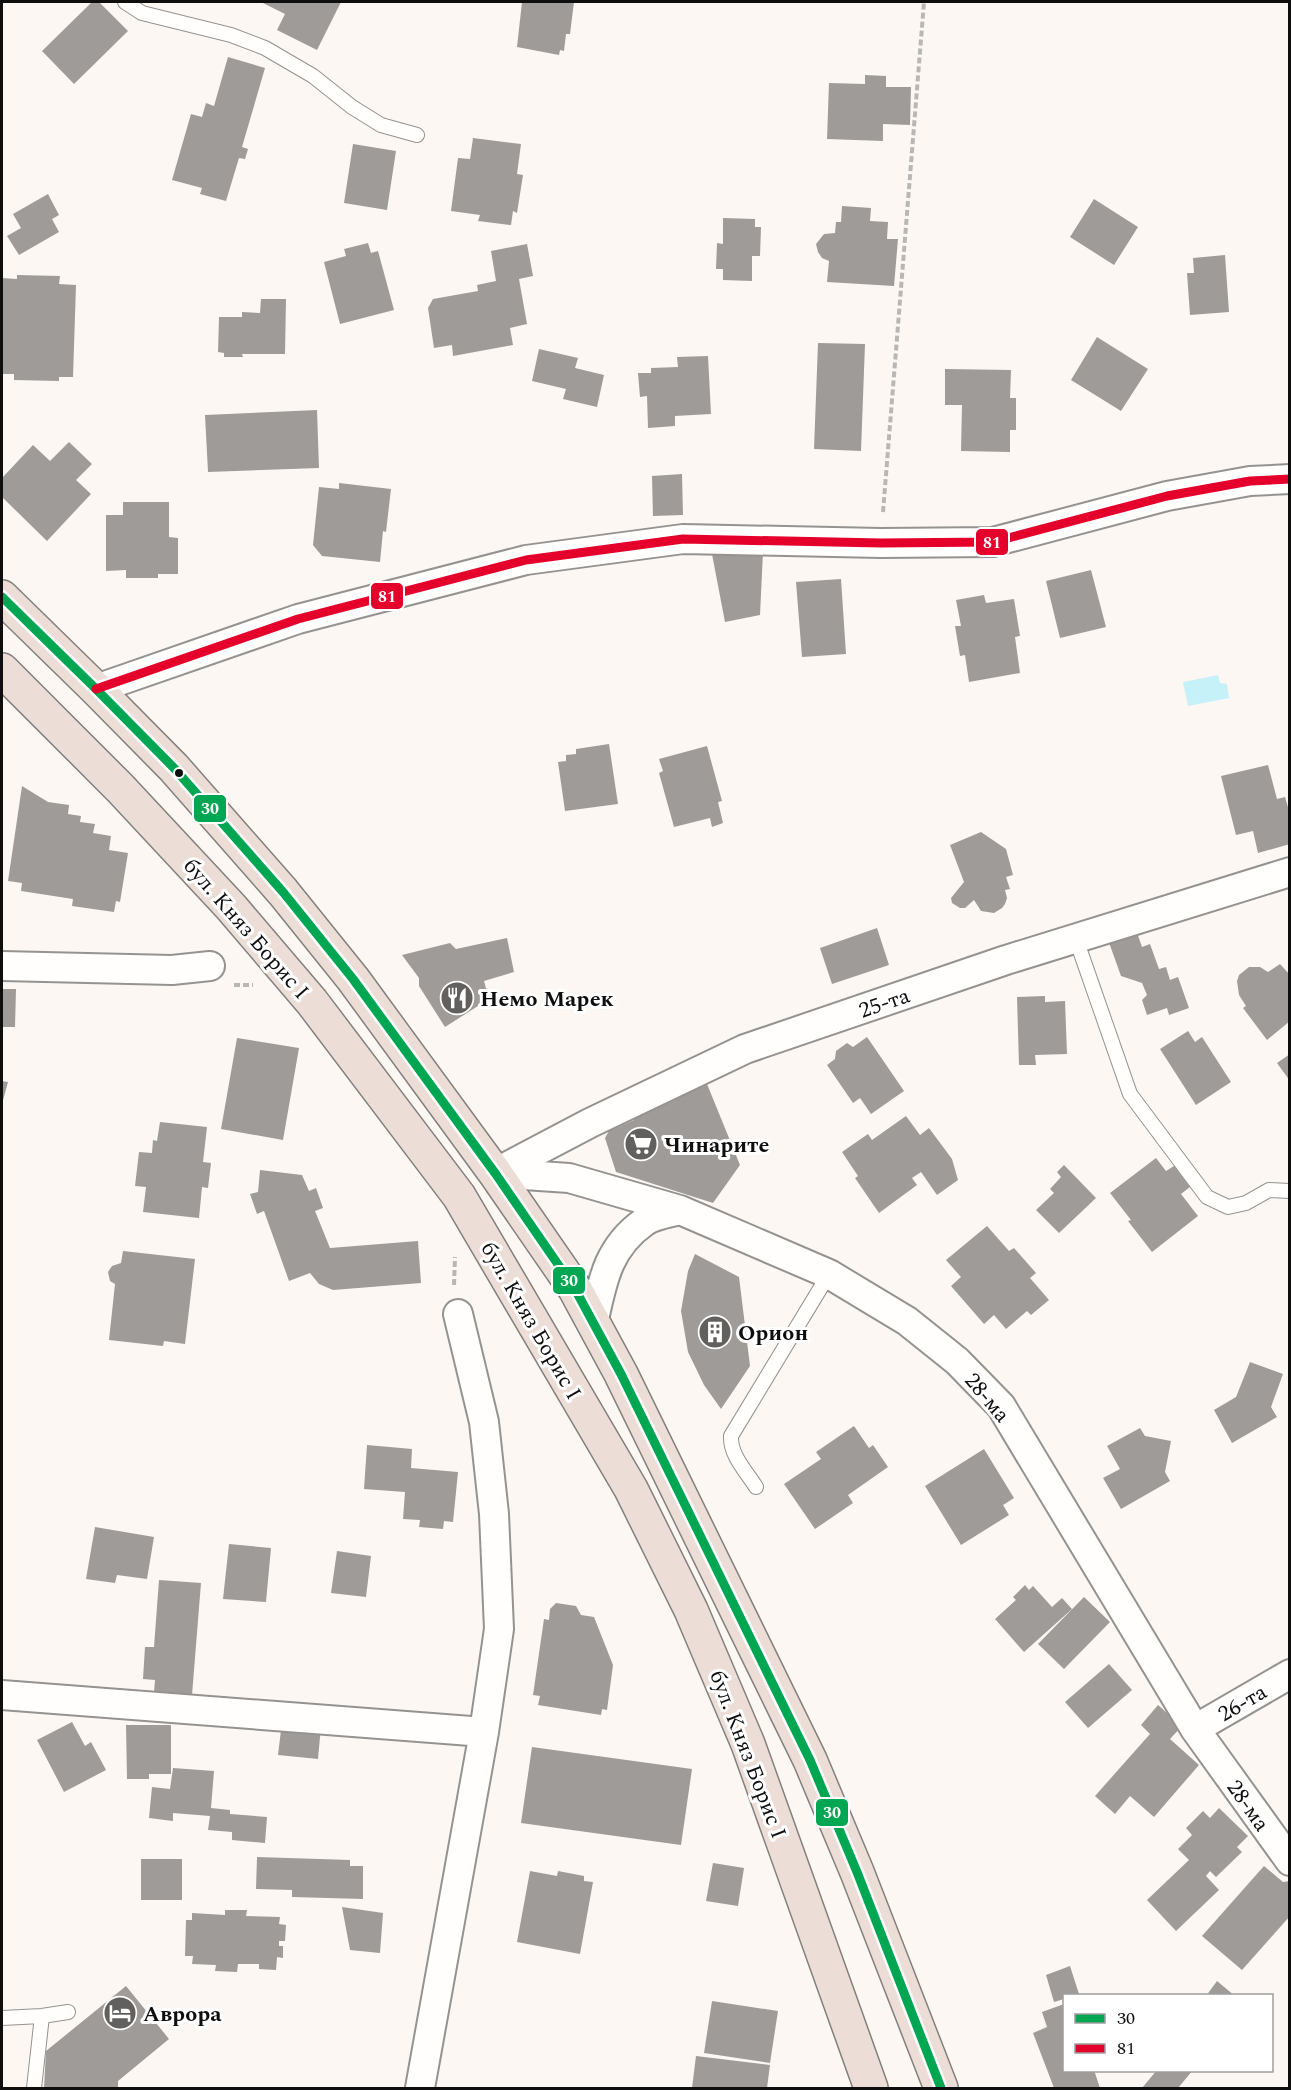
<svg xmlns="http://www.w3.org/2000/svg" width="1291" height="2090" font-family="Spectral,serif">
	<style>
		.water { fill: #c7f1f8 }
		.building { fill: #9f9b98 }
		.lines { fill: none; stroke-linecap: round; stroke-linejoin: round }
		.service-casing { stroke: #959391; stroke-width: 16 }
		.minor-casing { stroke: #959391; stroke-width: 32 }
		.trunk-casing { stroke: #82807e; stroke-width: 36 }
		.path { stroke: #b8b7b6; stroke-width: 4; stroke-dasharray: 6 3; stroke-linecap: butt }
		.service { stroke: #fffefd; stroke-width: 14 }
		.minor { stroke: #fffefd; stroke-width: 28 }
		.trunk { stroke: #ecded6; stroke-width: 33 }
		.bus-1-casing { stroke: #fff; stroke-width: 14 }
		.bus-2-casing { stroke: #fff; stroke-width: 14 }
		.bus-1 { stroke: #00a651; stroke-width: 9 }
		.bus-2 { stroke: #e4002b; stroke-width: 9 }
		.bus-dot { fill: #0e0e0e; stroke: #fff; stroke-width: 2 }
		.labels { text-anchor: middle; stroke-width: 6; stroke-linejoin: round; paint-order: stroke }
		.street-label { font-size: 22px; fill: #0e0e0e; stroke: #fff }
		.poi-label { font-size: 22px; font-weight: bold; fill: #0e0e0e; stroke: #fff; text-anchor: start }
		.line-badge { stroke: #fff; stroke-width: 2 }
		.badge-label { font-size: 16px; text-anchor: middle; font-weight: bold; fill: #fff }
	</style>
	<rect width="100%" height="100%" fill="#fcf7f2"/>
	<path class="water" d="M1218,675L1220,683L1227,684L1229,698L1188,706L1183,682Z"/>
	<path class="building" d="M92,2H99L128,31L74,84L42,51Z
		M261,2H341L317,50L277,30L285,14Z
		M522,2H574L570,34H566L564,51L560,50L559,55L517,47Z
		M228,57L265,68L242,147L248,149L245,159L239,158L226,201L200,194L202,188L172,180L191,114L202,117L206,103L214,106Z
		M865,75L886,76V87H911L910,125L883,124V141L827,139L829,83L865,84Z
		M473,138L521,144L517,174L523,175L517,213L513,211L511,225L478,221L480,215L451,211L458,158L470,159Z
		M353,144L396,151L387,210L344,203Z
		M48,194L59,215L52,219L59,232L19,255L7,236L21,228L13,214Z
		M1094,199L1138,227L1114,265L1070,237Z
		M842,206L871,208L870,221L888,222L887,239H898L894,286L827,282L829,261L822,258L818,252L816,244L824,234L835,233L836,222H841Z
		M723,218L755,219V227H761L760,256H752V281L723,280V269H716L717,243L723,244Z
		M368,243L371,253L378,251L394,310L340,324L324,262L346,256L344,249Z
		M527,244L533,276L519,279L527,324L510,328L513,345L453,356L452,345L434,348L428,308L433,299L478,291L477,285L496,281L491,251Z
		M1225,255L1229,312L1190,315L1187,273H1194L1193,258Z
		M17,275L60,276L59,284L76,285L73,377H59V381L14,380V374H2V278L17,279Z
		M261,299H286L285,354H242L243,357H224V353L218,352L219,317H242V312L260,313Z
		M1097,337L1148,369L1121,411L1071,380Z
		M818,343L865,344L861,451L814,449Z
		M539,349L578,358L575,368L604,375L597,407L563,399L566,389L532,381Z
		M708,356L711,414L675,416V426L648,428L647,396L640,397L638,373H651V368L678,367L677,357Z
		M945,369L1011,370L1010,398H1016V430H1010V452L961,451L962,405H945Z
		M317,410L319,468L208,472L205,415Z
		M69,442L92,464L76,480L91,494L47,541L2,497V478L33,445L50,461Z
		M682,474L683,515L653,516L652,476Z
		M339,483L391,489L386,532L383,531L380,562L322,556L313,545L319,487L339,489Z
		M123,502H169V537L178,538V574H158V578H126V570L106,571V515H123Z
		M711,549L763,552L760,615L725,622Z
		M1091,570L1106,627L1060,638L1046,581Z
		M841,579L846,654L802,657L796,582Z
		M984,595L986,603L1014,599L1020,636L1015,637L1020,673L969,682L965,655L960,656L955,626H961L956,600Z
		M609,744L618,804L565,811L558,762L566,761V755L576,754V749Z
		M707,746L722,801L718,802L723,823L712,827L710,818L674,827L659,773L663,771L659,759Z
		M1268,765L1277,799L1285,797L1290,814V844L1258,853L1253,831L1236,835L1221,776Z
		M22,786L48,802L69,805L68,814L81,816L80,822L95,824L93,833L111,836L109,850L128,853L120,902L116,901L114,912L72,906L73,899L21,891L22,883L8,881Z
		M981,832L1006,849L1013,875L1006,877L1010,889L1005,890L1007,898L1005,904L1002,908L994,913L981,911L974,900L965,908H960L952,903L951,898L964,882L950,845Z
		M1135,927L1142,947L1150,944L1159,969L1166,967L1170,980L1178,977L1189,1008L1169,1015L1167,1008L1147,1015L1142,1000L1147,995L1142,983L1121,976L1107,937Z
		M877,928L889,965L832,984L820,948Z
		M507,938L514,972L484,981L489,999L445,1027L419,986V978L402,955L450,943L456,949Z
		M1280,964L1290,975V1021L1267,1040L1243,1008L1246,1006L1239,995L1237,981L1239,975L1249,967H1260L1268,972Z
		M2,989H16L15,1027H2Z
		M1045,996V1002L1065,1001L1067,1054L1035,1055L1036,1065H1019L1017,997Z
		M1188,1031L1195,1042L1202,1037L1231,1082L1196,1105L1160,1049Z
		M867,1037L904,1091L871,1114L860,1098L853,1103L827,1065L835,1059L836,1051L847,1043L853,1047Z
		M237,1038L299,1048L283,1140L221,1129Z
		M1290,1054V1081L1277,1063Z
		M2,1081L8,1082L2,1104Z
		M707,1084L740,1165L713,1203L616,1172L605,1138L609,1131L634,1120L633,1116Z
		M906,1116L920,1135L929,1128L952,1159L958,1180L937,1195L921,1172L912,1178L917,1185L879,1213L855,1178L858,1176L842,1152L868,1134L872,1140Z
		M160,1122L207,1127L203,1162L211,1163L208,1188L202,1187L199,1218L143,1212L146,1187L135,1186L139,1152L152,1153L153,1140L157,1141Z
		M1156,1158L1166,1171L1174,1166L1190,1187L1181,1194L1198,1216L1152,1252L1128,1221L1131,1220L1110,1193Z
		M1064,1165L1096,1198L1059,1233L1036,1210L1054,1193L1050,1189L1061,1177L1057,1172Z
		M260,1170L302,1175L309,1191L316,1188L323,1208L315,1211L330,1248L418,1241L421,1283L333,1290L319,1284L310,1273L289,1281L264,1211L257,1214L250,1194L258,1192Z
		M987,1226L1009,1251L1014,1248L1036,1273L1030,1278L1049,1300L1031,1315L1027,1311L1006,1329L994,1315L984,1324L951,1286L961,1277L946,1260Z
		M123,1251L195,1259L185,1344L164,1341L163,1346L109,1340L115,1284L110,1281L108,1272L112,1266L121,1263Z
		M695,1254L739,1277L750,1366L721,1409L704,1385L688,1352L681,1311L688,1271Z
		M1250,1362L1283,1374L1271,1407L1277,1417L1232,1443L1214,1410L1236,1397Z
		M854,1426L869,1448L873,1445L888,1467L848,1495L853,1503L815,1529L784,1484L821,1459L816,1452Z
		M1140,1428L1145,1436L1171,1441L1165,1472L1170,1481L1121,1509L1103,1478L1120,1469L1107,1446Z
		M367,1445L412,1449L411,1468L458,1472L453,1522L444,1521L443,1529L419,1527L420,1520L403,1519L405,1492L364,1489Z
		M984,1449L1014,1498L1003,1505L1009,1515L961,1545L925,1486Z
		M95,1527L154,1537L147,1579L117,1575L115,1583L86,1579Z
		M229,1544L271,1548L266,1602L223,1599Z
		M337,1551L371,1556L366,1597L331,1593Z
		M159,1580L201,1583L192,1695L154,1692L155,1680L143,1679L145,1647H154Z
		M1025,1585L1029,1590L1033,1586L1052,1607L1062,1598L1072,1609L1024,1652L995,1619L1016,1600L1013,1597Z
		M1084,1597L1110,1622L1064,1669L1038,1644Z
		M556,1603L576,1606L581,1615L594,1617L613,1665L607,1710L602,1709L601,1715L538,1705L540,1696L533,1695L544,1619L549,1620L550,1609Z
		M1109,1664L1132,1690L1088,1728L1065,1702Z
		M1158,1705L1182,1726L1170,1739L1199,1765L1154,1817L1130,1796L1115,1814L1095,1796L1150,1734L1141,1725Z
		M72,1722L85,1746L91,1742L106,1770L64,1792L37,1740Z
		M282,1722L321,1726L318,1759L278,1755Z
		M126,1725H171V1774H149V1779H127Z
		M532,1747L692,1769L681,1845L521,1823Z
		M173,1768L214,1771L211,1808L230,1810V1814L267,1817L265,1843L232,1840V1832L208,1830L210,1816L173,1813V1821L149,1818L152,1787L170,1789Z
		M1219,1808L1248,1836L1237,1847L1242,1852L1216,1877L1210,1871L1206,1876L1219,1890L1176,1931L1147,1900L1189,1860L1178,1849L1192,1835L1186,1828L1203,1811L1210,1818Z
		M257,1857L350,1860V1866H363V1899L292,1897V1890L256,1889Z
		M141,1859H182V1900H141Z
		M713,1863L744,1868L738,1906L706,1901Z
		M1264,1866L1283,1882L1290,1881V1916L1242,1970L1202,1936Z
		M530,1871L557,1876L558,1871L584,1876V1881L593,1882L580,1954L517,1942Z
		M342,1907L383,1913L380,1953L350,1950Z
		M225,1910H247L246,1916L280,1917L279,1924L286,1925L285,1941H279V1946H283V1958L277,1957L276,1970L259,1969V1964H238L237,1972L215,1971L216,1965L192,1964L193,1956H185L186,1920H192V1913L225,1915Z
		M1070,1966L1079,1994L1064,1996V1999L1054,2002L1046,1975Z
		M1217,1981L1235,1996H1206Z
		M126,1986L169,2039L118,2081V2088H44L46,2051Z
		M712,2001L778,2011L770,2063L704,2053Z
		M1064,2004V2070H1094L1100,2088H1054L1033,2033L1047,2027L1042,2012Z
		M696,2056L770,2065L767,2088H692Z
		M1157,2070H1193L1178,2088H1142Z"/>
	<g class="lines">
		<defs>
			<path id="service" d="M125,2L142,13L231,35L265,48L313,76L352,107L381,125L417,135
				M1076,939L1130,1094L1207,1197L1228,1207L1246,1203L1269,1190L1290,1191
				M756,1487C746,1471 730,1455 731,1436L829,1274
				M2,2018L42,2016L68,2012
				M34,2088L42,2016"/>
			<path id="minor" d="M96,689L298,619L526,560L683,539L881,543L993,542L1167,496L1250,481L1290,479
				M2,966L172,970L210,966
				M495,1173L569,1178L680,1210L829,1274L907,1321L957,1361L1001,1406L1195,1729L1290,1861
				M495,1173L590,1123L745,1049L1006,960L1290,872
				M593,1324C602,1283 607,1248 644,1222C653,1215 669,1213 680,1210
				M2,1695L484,1732
				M1195,1729L1290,1674
				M420,2088L484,1732L499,1629L494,1514L484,1422L458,1314"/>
			<path id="trunk" d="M2,597L96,689L174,768L283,892L353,979L495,1173L575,1289L621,1374L810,1760L857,1872L941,2088
				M2,670L120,788L231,907L312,1002L459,1196L631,1489L691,1610L748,1744L871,2088"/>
		</defs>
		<use href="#service" class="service-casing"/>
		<use href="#minor" class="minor-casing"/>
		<use href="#trunk" class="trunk-casing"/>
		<path class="path" d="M883,512L924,2
			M234,985H253
			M454,1285L455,1257"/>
		<use href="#service" class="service"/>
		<use href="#minor" class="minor"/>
		<use href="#trunk" class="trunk"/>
		<defs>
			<path id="bus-1" d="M2,597L96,689L174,768L283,892L353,979L495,1173L575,1289L621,1374L810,1760L857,1872L941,2088"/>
			<path id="bus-2" d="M96,689L298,619L526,560L683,539L881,543L993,542L1167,496L1250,481L1290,479"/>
		</defs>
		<use href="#bus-1" class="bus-1-casing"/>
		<use href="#bus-2" class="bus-2-casing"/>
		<use href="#bus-1" class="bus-1"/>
		<use href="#bus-2" class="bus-2"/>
	</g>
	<defs>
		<symbol id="restaurant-disc" viewBox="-11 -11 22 22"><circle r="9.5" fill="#61605e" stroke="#fff"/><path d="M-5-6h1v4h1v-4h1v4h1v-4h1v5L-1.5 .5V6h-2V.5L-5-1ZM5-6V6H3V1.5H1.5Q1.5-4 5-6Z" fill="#fff"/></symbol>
		<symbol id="supermarket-disc" viewBox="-11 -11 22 22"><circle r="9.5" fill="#61605e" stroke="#fff"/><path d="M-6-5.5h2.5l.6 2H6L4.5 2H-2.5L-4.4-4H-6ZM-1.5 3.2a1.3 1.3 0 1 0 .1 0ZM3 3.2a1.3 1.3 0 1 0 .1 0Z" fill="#fff"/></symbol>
		<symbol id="building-disc" viewBox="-11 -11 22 22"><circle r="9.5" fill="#61605e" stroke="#fff"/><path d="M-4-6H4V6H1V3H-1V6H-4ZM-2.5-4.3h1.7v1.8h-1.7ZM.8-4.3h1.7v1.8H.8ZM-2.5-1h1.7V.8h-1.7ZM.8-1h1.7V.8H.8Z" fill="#fff"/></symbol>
		<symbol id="hotel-disc" viewBox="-11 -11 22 22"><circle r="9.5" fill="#61605e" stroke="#fff"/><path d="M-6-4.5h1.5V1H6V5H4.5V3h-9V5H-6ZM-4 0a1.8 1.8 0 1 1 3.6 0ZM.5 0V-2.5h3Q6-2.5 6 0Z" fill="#fff"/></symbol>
	</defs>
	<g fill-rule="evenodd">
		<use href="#restaurant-disc" x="438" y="979" width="38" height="38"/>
		<use href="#supermarket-disc" x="622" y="1125" width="38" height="38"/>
		<use href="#building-disc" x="696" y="1313" width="38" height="38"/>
		<use href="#hotel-disc" x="101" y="1994" width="38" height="38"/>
	</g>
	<circle class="bus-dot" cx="179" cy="773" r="5"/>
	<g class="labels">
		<g class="street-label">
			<text transform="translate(247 928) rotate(49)" y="8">бул. Княз Борис I</text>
			<text transform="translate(884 1002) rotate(-19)" y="8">25-та</text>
			<text transform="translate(532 1320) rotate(60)" y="8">бул. Княз Борис I</text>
			<text transform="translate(988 1397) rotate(50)" y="8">28-ма</text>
			<text transform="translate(1242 1702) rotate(-30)" y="8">26-та</text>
			<text transform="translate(749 1754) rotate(69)" y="8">бул. Княз Борис I</text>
			<text transform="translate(1249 1805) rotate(55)" y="8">28-ма</text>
		</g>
		<g class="poi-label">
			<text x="480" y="1006">Немо Марек</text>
			<text x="664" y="1152">Чинарите</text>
			<text x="738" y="1340">Орион</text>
			<text x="143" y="2021">Аврора</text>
		</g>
	</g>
	<g class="line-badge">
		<rect x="975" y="528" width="34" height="28" rx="6" fill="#e4002b"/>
		<rect x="370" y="582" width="34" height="28" rx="6" fill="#e4002b"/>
		<rect x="193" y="794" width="34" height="29" rx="6" fill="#00a651"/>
		<rect x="552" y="1266" width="34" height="29" rx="6" fill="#00a651"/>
		<rect x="815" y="1798" width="34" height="29" rx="6" fill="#00a651"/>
	</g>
	<g class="badge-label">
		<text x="992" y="548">81</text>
		<text x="387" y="602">81</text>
		<text x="210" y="814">30</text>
		<text x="569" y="1286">30</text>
		<text x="832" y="1818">30</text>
	</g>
	<rect width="1291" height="2090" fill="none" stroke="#0e0e0e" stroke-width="6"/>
	<rect x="1063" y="1994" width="210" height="78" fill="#ffffff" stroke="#9f9f9f" stroke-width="1.5"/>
	<rect x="1075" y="2014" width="30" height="9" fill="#00a651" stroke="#9f9f9f" stroke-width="1.5"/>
	<text x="1117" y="2024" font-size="18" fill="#0e0e0e">30</text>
	<rect x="1075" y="2044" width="30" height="9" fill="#e4002b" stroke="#9f9f9f" stroke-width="1.5"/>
	<text x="1117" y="2054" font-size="18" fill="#0e0e0e">81</text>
</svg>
